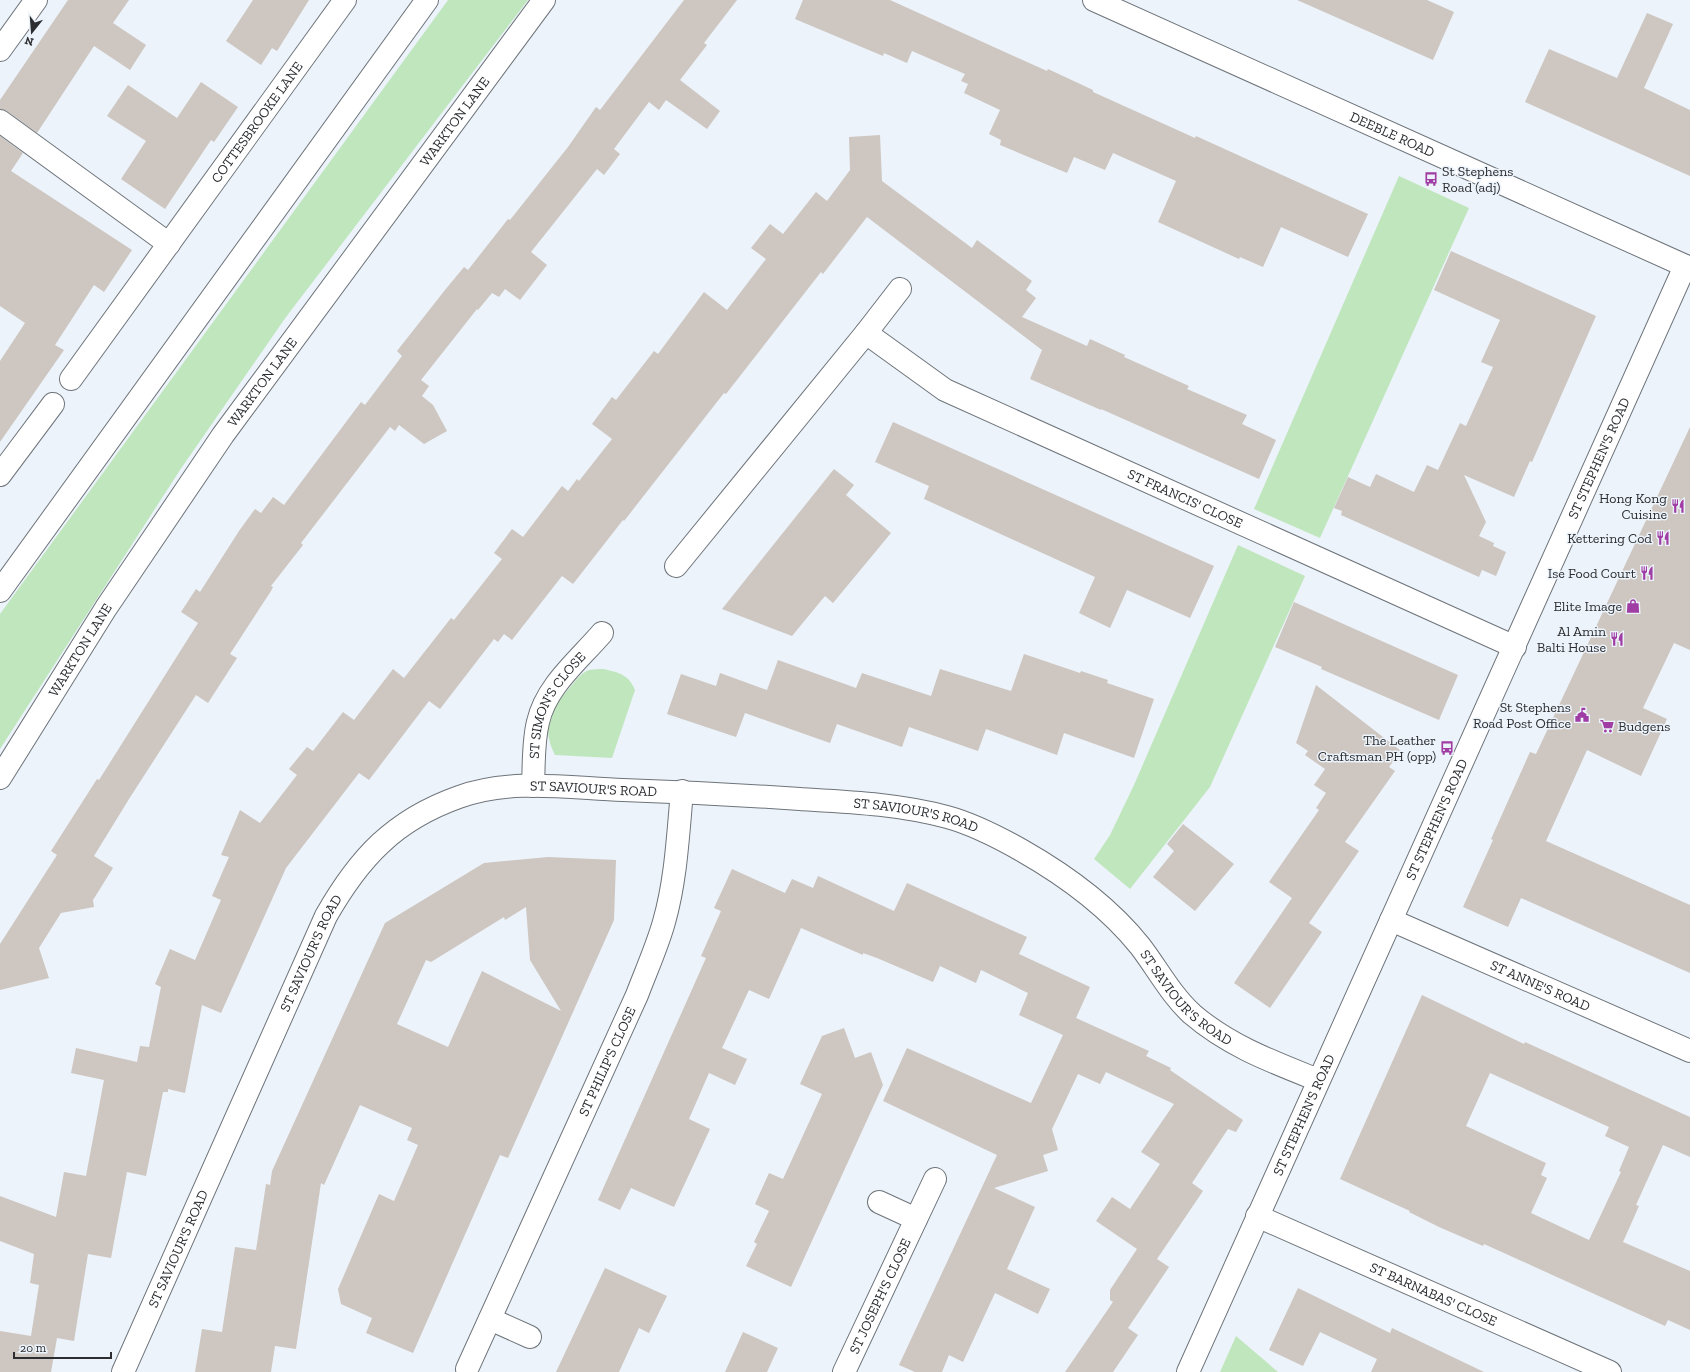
<svg xmlns="http://www.w3.org/2000/svg" width="1690" height="1372" font-family="'Zilla Slab',serif">
	<style>
		.green { fill: #c0e6be }
		.building { fill: #cec6c0; fill-rule: evenodd }
		.lines { fill: none; stroke-linecap: round; stroke-linejoin: round }
		.minor-casing { stroke: #6e747a; stroke-width: 24 }
		.tertiary-casing { stroke: #6e747a; stroke-width: 24 }
		.minor { stroke: #fff; stroke-width: 22 }
		.tertiary { stroke: #fff; stroke-width: 22 }
		.labels { text-anchor: middle; stroke-width: 3; stroke-linejoin: round; paint-order: stroke }
		.street-label { font-size: 14px; fill: #2b2d30; stroke: #ecf3fa }
		.poi-label { font-size: 14px; fill: #2b2d30; stroke: #ecf3fa; text-anchor: end }
	</style>
	<rect width="100%" height="100%" fill="#ecf3fa"/>
	<path class="green" d="M448,0H528L286,317L180,470L0,749V614Z
		M1399,176L1469,208L1320,538L1254,509Z
		M1238,545L1305,576L1210,787L1130,889L1094,859L1110,835L1134,785Z
		M604,669C620,673 629,675 635,690L612,758L555,755C540,726 551,709 571,686C576,680 581,673 589,670C594,669 599,669 604,669Z
		M1236,1336L1278,1372H1220Z"/>
	<path class="building" d="M68,0H129L113,23L146,45L130,70L94,46L37,133L7,111L0,109V100Z
		M253,0H309L277,51L272,48L261,65L226,41Z
		M684,0H737L704,43L707,45L680,80L720,111L707,129L666,100L659,110L649,102L614,149L620,154L604,175L597,169L531,252L547,265L520,300L505,289L499,297L492,293L478,310L477,309L421,380L429,386L422,396L433,405L447,431L424,444L399,425L395,431L390,427L301,543L303,545L271,586L273,587L271,591L230,654L237,658L208,703L196,695L129,799L94,856L113,868L93,900L94,907L61,913L39,948L49,978L0,990V944L57,855L51,851L97,779L99,780L198,623L181,612L196,589L200,592L239,531L255,509L261,513L273,497L284,505L361,402L365,405L402,356L397,351L445,290L464,267L468,270L508,219L510,220L568,147L596,107L600,110Z
		M803,0H890L1047,71L1048,69L1093,90V92L1195,138L1196,136L1368,214L1348,257L1281,227L1263,267L1240,257L1239,259L1158,222L1176,181L1113,153L1105,170L1074,157L1067,173L1000,145L1001,140L989,134L1000,110L964,93L968,84L961,81L965,74L912,51L907,63L884,53L883,56L795,19Z
		M1297,0H1427L1454,12L1433,60Z
		M1647,13L1673,24L1644,88L1690,110V176L1525,102L1549,49L1617,78Z
		M201,82L238,107L214,142L211,140L165,209L121,179L146,141L107,116L128,85L177,118Z
		M880,135L882,181L972,248L977,240L1032,281L1026,290L1036,298L1022,317L1087,346L1090,339L1125,355L1124,357L1189,386L1187,389L1247,415L1242,424L1276,440L1259,479L1101,409V410L1030,379L1042,350L867,217L823,274L821,272L726,394L724,393L624,521L623,520L573,584L562,576L512,640L504,634L498,642L494,639L440,709L429,701L369,780L359,773L286,868L221,1013L202,1005L185,1093L168,1089V1092H163L146,1176L127,1172L111,1258L88,1254L74,1341L57,1338L51,1372H0V1331L31,1336L39,1285L30,1283L34,1254L0,1241V1196L56,1217L64,1172L86,1176L104,1080L71,1073L76,1048L137,1062L140,1046L149,1047L161,987L155,984L170,949L195,960L221,900L212,896L229,857L221,855L240,810L260,823L297,775L289,769L307,747L313,751L343,712L354,720L393,669L404,678L451,618L454,620L502,559L494,553L512,529L523,537L562,486L568,491L577,479L579,481L612,439L592,424L612,397L616,400L654,351L658,354L704,292L727,310L766,259L751,248L770,224L783,234L816,192L827,201L850,170L849,137Z
		M0,136L23,153L11,171L132,250L104,292L94,285L55,345L64,350L0,442V361L25,323L0,306Z
		M1451,251L1596,316L1532,462L1530,461L1514,497L1464,475L1486,522L1479,536L1494,543L1493,546L1506,552L1496,576L1482,570L1479,577L1341,515L1342,511L1334,508L1348,477L1370,487L1376,474L1414,492L1427,465L1438,470L1460,423L1466,426L1493,367L1481,362L1500,320L1434,290Z
		M893,422L1214,566L1190,618L1127,590L1110,628L1079,613L1095,577L924,499L929,486L875,462Z
		M1690,427V650L1674,643L1643,708L1667,719L1641,776L1587,750L1546,841L1690,905V973L1521,898L1508,927L1463,907L1493,840L1491,839L1530,752L1536,754Z
		M834,469L854,485L846,495L891,533L833,603L825,596L792,636L722,609Z
		M1294,602L1458,675L1439,720L1321,669L1322,667L1275,647Z
		M1024,654L1080,673L1081,671L1108,680L1107,683L1154,699L1134,758L1064,733L1057,755L986,729L978,751L909,727L902,747L837,724L830,743L745,713L736,737L667,714L681,674L716,686L720,673L767,690L778,660L856,688L862,673L931,696L940,669L1011,691Z
		M1316,685L1401,751L1389,767L1395,771L1345,842L1359,851L1309,923L1322,932L1270,1008L1234,983L1292,898L1269,882L1319,810L1316,808L1326,793L1314,785L1325,769L1305,755L1308,751L1296,743Z
		M1183,824L1234,864L1195,911L1153,877L1174,851L1167,844Z
		M548,857L616,860L614,920L508,1158L500,1155L413,1353L366,1333L372,1318L341,1304L338,1289L379,1194L394,1201L418,1145L407,1140L412,1128L360,1105L324,1185L321,1183L296,1349L275,1346L271,1372H195L202,1329L222,1332L235,1247L256,1250L266,1184L270,1185L272,1171L385,923L484,863ZM526,907L530,960L561,1011L482,971L448,1047L397,1024L426,960L431,962L504,917L505,920Z
		M732,869L785,893L792,879L813,888L818,876L894,911L907,883L1027,937L1019,954L1090,987L1076,1018L1149,1051L1146,1056L1171,1068L1170,1070L1243,1120L1236,1132L1228,1129L1192,1183L1203,1191L1157,1259L1169,1267L1128,1328L1138,1335L1113,1372H1065L1113,1302L1110,1300V1290L1137,1249L1096,1221L1112,1197L1130,1209L1160,1164L1141,1152L1174,1104L1106,1072L1100,1084L1078,1074L1052,1129L1058,1150L1043,1155L1048,1171L994,1188L1035,1207L1007,1269L1050,1289L1038,1314L995,1293L963,1362L949,1355L942,1372H915L899,1365L997,1155L883,1101L907,1048L1031,1103L1063,1035L1019,1015L1028,993L981,970L976,983L940,966L933,982L877,958L863,953V955L801,928L769,999L749,990L722,1048L747,1059L735,1085L709,1073L689,1119L710,1129L674,1207L631,1188L620,1210L598,1200L706,958L701,956L721,911L714,908Z
		M1422,995L1524,1044L1525,1042L1690,1117V1157L1663,1145L1636,1205L1639,1206L1623,1242L1690,1271V1330L1668,1320L1665,1326L1484,1244L1483,1246L1439,1227L1409,1212L1410,1211L1340,1179ZM1490,1073L1609,1127L1605,1136L1629,1147L1619,1171L1621,1172L1589,1240L1531,1213L1547,1178L1541,1175L1546,1163L1466,1126Z
		M844,1028L855,1058L871,1052L883,1085L791,1287L746,1266L757,1244L754,1242L769,1211L755,1204L769,1173L783,1179L822,1094L800,1084L822,1036Z
		M605,1268L667,1296L649,1333L639,1328L619,1372H556Z
		M1298,1288L1390,1333L1392,1328L1484,1372H1371L1377,1359L1320,1332L1303,1366L1269,1350Z
		M743,1332L778,1348L767,1372H725Z"/>
	<g class="lines">
		<defs>
			<g id="minor">
				<path d="M0,50L36,0"/>
				<path d="M0,121L169,244"/>
				<path id="s1" d="M866,333L945,390L1515,647"/>
				<path id="s2" d="M71,379L345,0"/>
				<path d="M0,475L53,404"/>
				<path d="M676,566L866,333L900,289"/>
				<path id="s3" d="M0,778L106,608L223,435L544,0"/>
				<path id="s4" d="M533,786C534,765 533,742 538,722C546,686 579,660 602,633"/>
				<path id="s5" d="M1391,920L1690,1051"/>
				<path d="M879,1202L916,1219"/>
				<path id="s6" d="M1257,1216L1610,1372"/>
				<path d="M490,1319L530,1337"/>
				<path id="s7" d="M467,1369L637,995C646,971 657,947 664,922C676,880 678,835 682,791"/>
				<path id="s8" d="M123,1372L326,916C359,858 394,820 459,797C511,778 569,788 623,790C682,792 741,795 800,799C850,802 899,804 947,817C973,824 998,837 1021,850C1065,875 1108,906 1140,946C1157,968 1171,995 1192,1014C1229,1046 1273,1062 1318,1080"/>
				<path id="s9" d="M844,1372L935,1179"/>
				<path id="s10" d="M1188,1372L1685,266"/>
			</g>
			<g id="tertiary">
				<path id="s11" d="M1094,0L1690,268"/>
				<path d="M0,591L427,0"/>
			</g>
		</defs>
		<use href="#minor" class="minor-casing"/>
		<use href="#tertiary" class="tertiary-casing"/>
		<use href="#minor" class="minor"/>
		<use href="#tertiary" class="tertiary"/>
	</g>
	<defs>
		<symbol id="bus-bare" viewBox="-9 -9 18 18"><path d="M-5-6H5V4H4V6H2V4H-2V6H-4V4H-5ZM-3.5-4V0h7V-4ZM-3.5 1.2v1.5H-2V1.2ZM2 1.2v1.5H3.5V1.2Z" fill="#a03da4" stroke="#ecf3fa" stroke-width="2.5" paint-order="stroke"/></symbol>
		<symbol id="restaurant-bare" viewBox="-9 -9 18 18"><path d="M-5-6h1v4h1v-4h1v4h1v-4h1v5L-1.5 .5V6h-2V.5L-5-1ZM5-6V6H3V1.5H1.5Q1.5-4 5-6Z" fill="#a03da4" stroke="#ecf3fa" stroke-width="2.5" paint-order="stroke"/></symbol>
		<symbol id="shop-bare" viewBox="-9 -9 18 18"><path d="M-5-2.5h2.3a2.7 3.5 0 0 1 5.4 0H5L5.5 6h-11ZM-1.5-2.5h3a1.5 2.3 0 0 0-3 0Z" fill="#a03da4" stroke="#ecf3fa" stroke-width="2.5" paint-order="stroke"/></symbol>
		<symbol id="civic-bare" viewBox="-9 -9 18 18"><path d="M-.6-6.5H3V-4.5H.6V-3L4-1V1h2V6H-6V1h2V-1L-.6-3ZM-1.2 2.5V6h2.4V2.5Z" fill="#a03da4" stroke="#ecf3fa" stroke-width="2.5" paint-order="stroke"/></symbol>
		<symbol id="supermarket-bare" viewBox="-9 -9 18 18"><path d="M-6-5.5h2.5l.6 2H6L4.5 2H-2.5L-4.4-4H-6ZM-1.5 3.2a1.3 1.3 0 1 0 .1 0ZM3 3.2a1.3 1.3 0 1 0 .1 0Z" fill="#a03da4" stroke="#ecf3fa" stroke-width="2.5" paint-order="stroke"/></symbol>
	</defs>
	<g fill-rule="evenodd">
		<use href="#bus-bare" x="1421" y="169" width="20" height="20"/>
		<use href="#restaurant-bare" x="1668" y="496" width="20" height="20"/>
		<use href="#restaurant-bare" x="1653" y="528" width="20" height="20"/>
		<use href="#restaurant-bare" x="1637" y="563" width="20" height="20"/>
		<use href="#shop-bare" x="1623" y="596" width="20" height="20"/>
		<use href="#restaurant-bare" x="1607" y="629" width="20" height="20"/>
		<use href="#civic-bare" x="1572" y="705" width="20" height="20"/>
		<use href="#supermarket-bare" x="1597" y="716" width="20" height="20"/>
		<use href="#bus-bare" x="1437" y="738" width="20" height="20"/>
	</g>
	<g class="labels">
		<g class="street-label">
			<text dy="5" stroke="none"><textPath href="#s3" startOffset="799">WARKTON LANE</textPath></text>
			<text dy="5" stroke="none"><textPath href="#s2" startOffset="317">COTTESBROOKE LANE</textPath></text>
			<text dy="5" stroke="none"><textPath href="#s11" startOffset="327">DEEBLE ROAD</textPath></text>
			<text dy="5" stroke="none"><textPath href="#s3" startOffset="475">WARKTON LANE</textPath></text>
			<text dy="5" stroke="none"><textPath href="#s10" startOffset="1002">ST STEPHEN'S ROAD</textPath></text>
			<text dy="5" stroke="none"><textPath href="#s1" startOffset="361">ST FRANCIS' CLOSE</textPath></text>
			<text dy="5" stroke="none"><textPath href="#s3" startOffset="151">WARKTON LANE</textPath></text>
			<text dy="5" stroke="none"><textPath href="#s4" startOffset="87">ST SIMON'S CLOSE</textPath></text>
			<text dy="5" stroke="none"><textPath href="#s8" startOffset="818">ST SAVIOUR'S ROAD</textPath></text>
			<text dy="5" stroke="none"><textPath href="#s8" startOffset="1142">ST SAVIOUR'S ROAD</textPath></text>
			<text dy="5" stroke="none"><textPath href="#s10" startOffset="606">ST STEPHEN'S ROAD</textPath></text>
			<text dy="5" stroke="none"><textPath href="#s8" startOffset="459">ST SAVIOUR'S ROAD</textPath></text>
			<text dy="5" stroke="none"><textPath href="#s5" startOffset="163">ST ANNE'S ROAD</textPath></text>
			<text dy="5" stroke="none"><textPath href="#s8" startOffset="1478">ST SAVIOUR'S ROAD</textPath></text>
			<text dy="5" stroke="none"><textPath href="#s7" startOffset="338">ST PHILIP'S CLOSE</textPath></text>
			<text dy="5" stroke="none"><textPath href="#s10" startOffset="282">ST STEPHEN'S ROAD</textPath></text>
			<text dy="5" stroke="none"><textPath href="#s8" startOffset="135">ST SAVIOUR'S ROAD</textPath></text>
			<text dy="5" stroke="none"><textPath href="#s6" startOffset="193">ST BARNABAS' CLOSE</textPath></text>
			<text dy="5" stroke="none"><textPath href="#s9" startOffset="84">ST JOSEPH'S CLOSE</textPath></text>
		</g>
		<g class="poi-label">
			<text x="1442" y="176" text-anchor="start">St Stephens<tspan x="1442" dy="16">Road (adj)</tspan></text>
			<text x="1667" y="503">Hong Kong<tspan x="1667" dy="16">Cuisine</tspan></text>
			<text x="1652" y="543">Kettering Cod</text>
			<text x="1636" y="578">Ise Food Court</text>
			<text x="1622" y="611">Elite Image</text>
			<text x="1606" y="636">Al Amin<tspan x="1606" dy="16">Balti House</tspan></text>
			<text x="1571" y="712">St Stephens<tspan x="1571" dy="16">Road Post Office</tspan></text>
			<text x="1618" y="731" text-anchor="start">Budgens</text>
			<text x="1436" y="745">The Leather<tspan x="1436" dy="16">Craftsman PH (opp)</tspan></text>
		</g>
	</g>
	<g transform="translate(32 32) rotate(197)" stroke="#ecf3fa" stroke-width="3" paint-order="stroke">
	<path d="M0-3L7 15L0 10L-7 15Z" fill="#2b2d30"/>
	<text y="-6" font-size="11" font-weight="bold" text-anchor="middle" fill="#2b2d30">N</text>
	</g>
	<path d="M14 1352v6h97v-6" fill="none" stroke="#2b2d30" stroke-width="2"/>
	<text x="20" y="1352" font-size="12" fill="#2b2d30" stroke="#ecf3fa" stroke-width="3" paint-order="stroke">20 m</text>
</svg>
